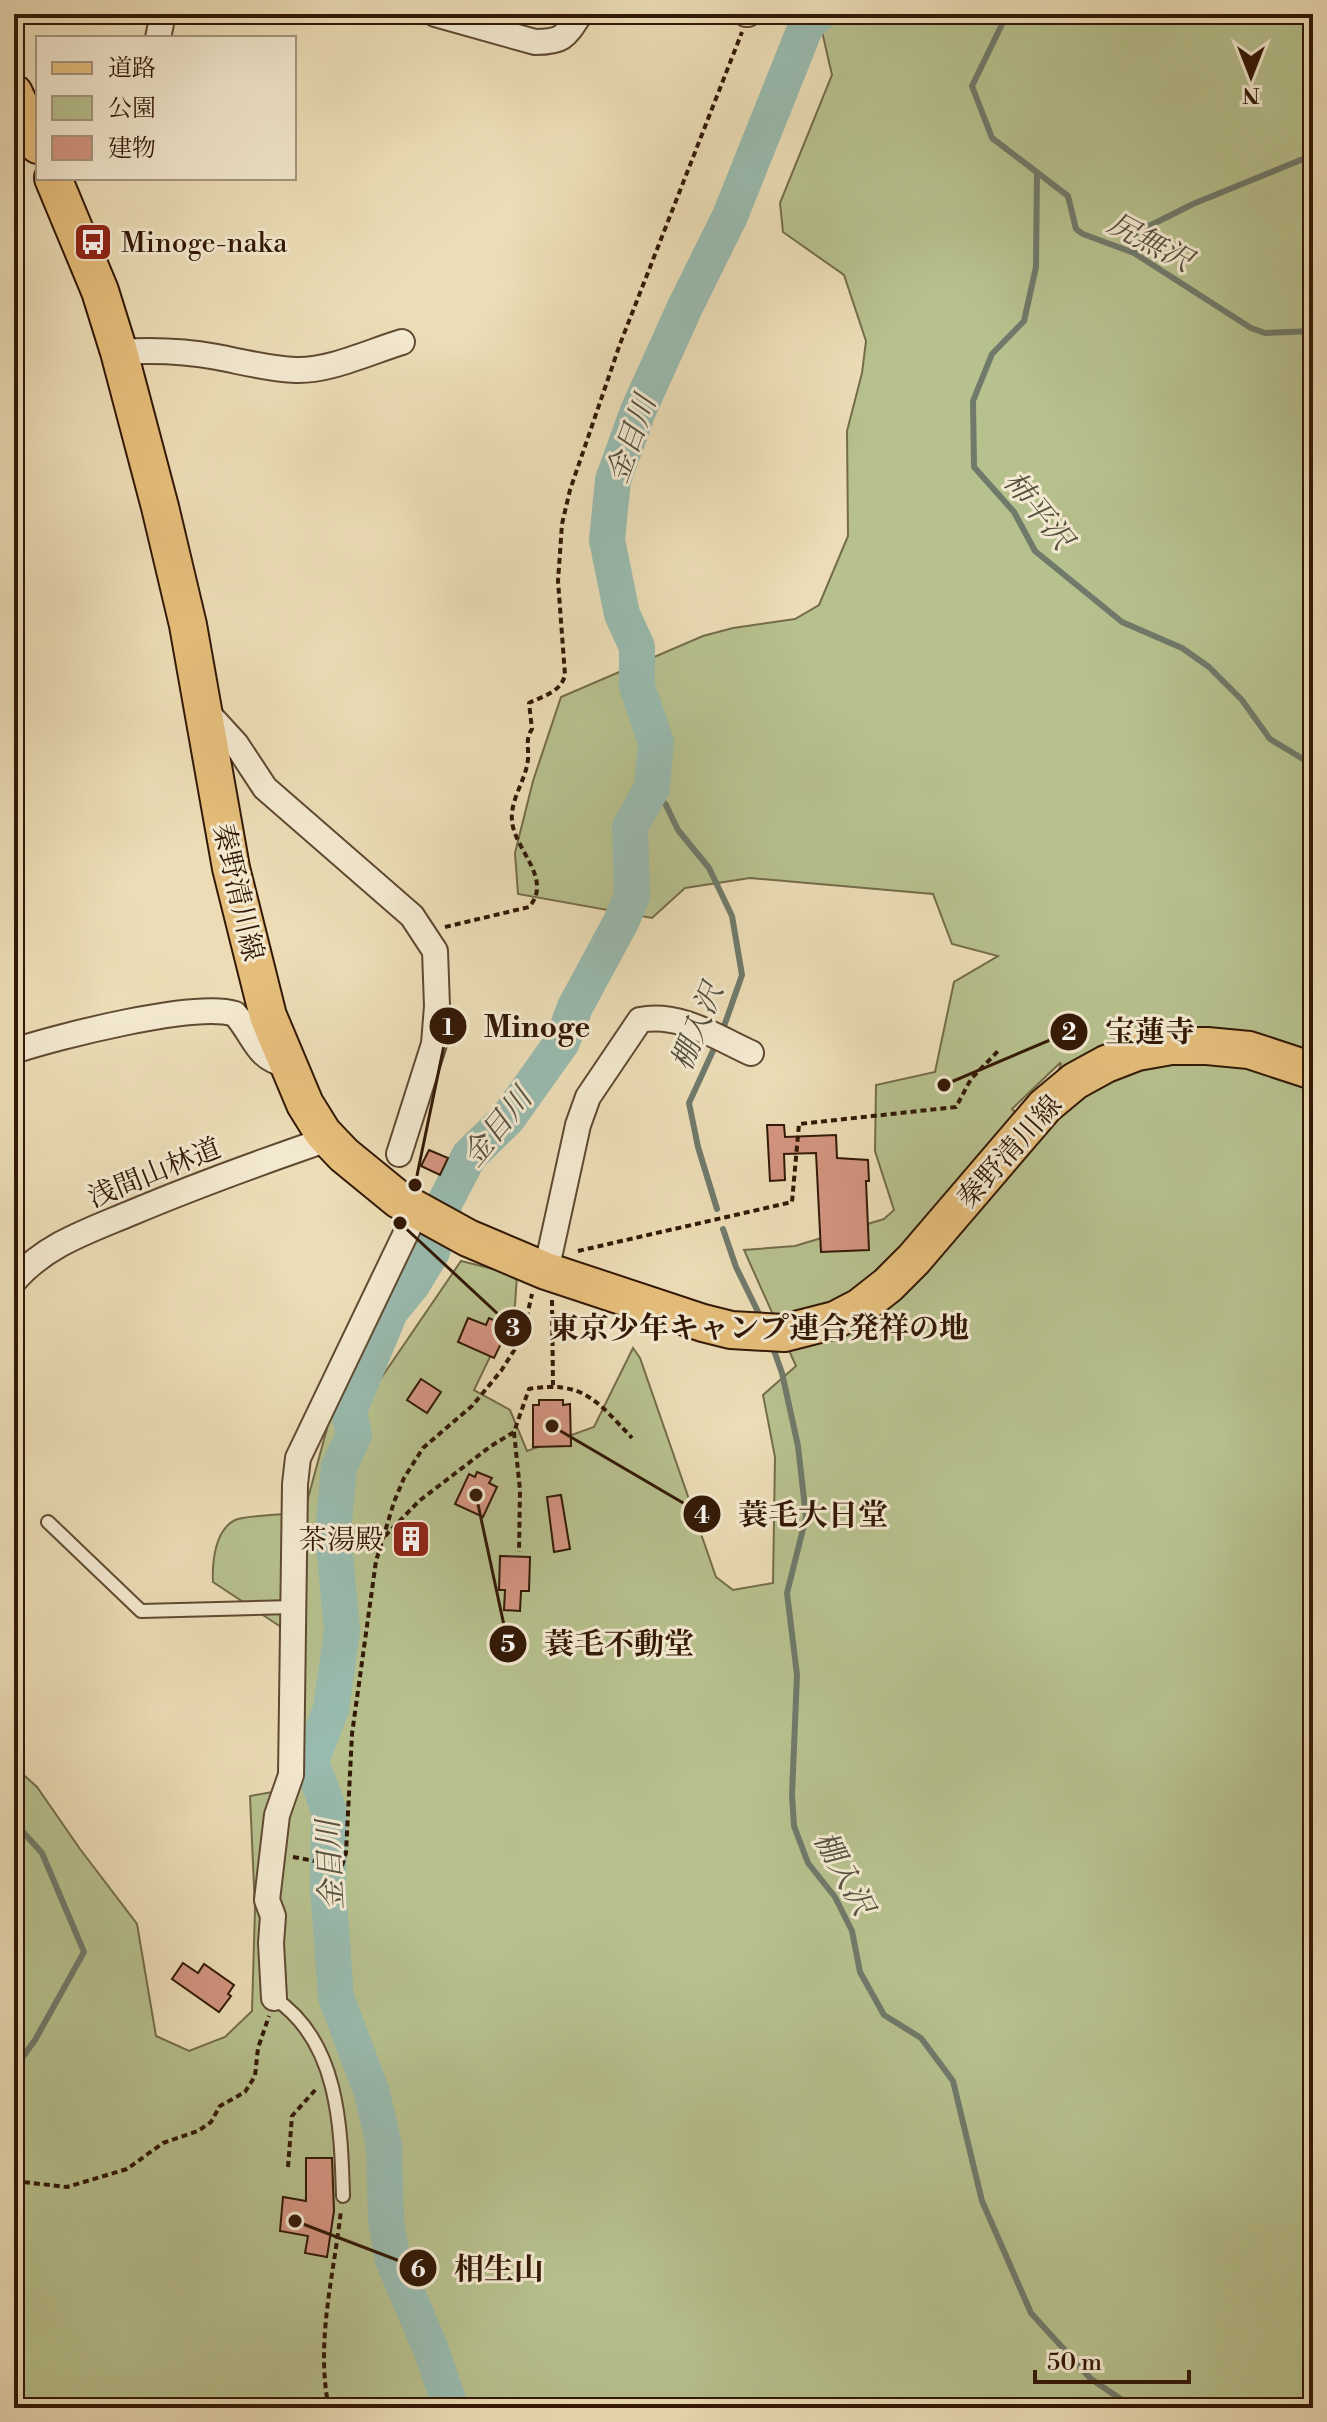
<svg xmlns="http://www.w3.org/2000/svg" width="1327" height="2422" font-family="'Libre Bodoni','Noto Serif JP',serif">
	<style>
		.green { fill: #b7c18e; stroke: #746c4a; stroke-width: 2; fill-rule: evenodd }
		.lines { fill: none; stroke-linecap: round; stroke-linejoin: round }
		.stream { stroke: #707a6b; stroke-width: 6 }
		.river { stroke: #99bbaf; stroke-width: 36 }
		.building { fill: #d49581; stroke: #321806; stroke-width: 2 }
		.service-casing { stroke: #604932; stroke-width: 16 }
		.minor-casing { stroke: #604932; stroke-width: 28 }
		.primary-casing { stroke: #321806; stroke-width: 40 }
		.path { stroke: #321806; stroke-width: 4; stroke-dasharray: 6 4; stroke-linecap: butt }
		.service { stroke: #f3e9d0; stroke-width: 12 }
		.minor { stroke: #f3e9d0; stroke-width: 24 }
		.primary { stroke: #e6be7b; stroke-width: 36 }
		.labels { text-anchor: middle; stroke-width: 6; stroke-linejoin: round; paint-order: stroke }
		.poi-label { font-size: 28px; fill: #321806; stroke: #f3e9d0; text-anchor: start }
		.street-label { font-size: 28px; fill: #321806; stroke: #f3e9d0 }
		.water-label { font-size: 30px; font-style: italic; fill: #565141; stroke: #f3e9d0 }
		.leader { fill: none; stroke: #321806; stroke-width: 3 }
		.callout-dot { fill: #321806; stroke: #f3e9d0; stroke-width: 3 }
		.mark-label { font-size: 24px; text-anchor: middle; font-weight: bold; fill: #fff }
		.callout-label { font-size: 30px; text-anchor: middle; font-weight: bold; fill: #321806; stroke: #f3e9d0; stroke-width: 6; stroke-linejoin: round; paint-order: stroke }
	</style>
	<rect width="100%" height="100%" fill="#ecddb6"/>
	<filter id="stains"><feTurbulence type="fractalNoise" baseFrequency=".0025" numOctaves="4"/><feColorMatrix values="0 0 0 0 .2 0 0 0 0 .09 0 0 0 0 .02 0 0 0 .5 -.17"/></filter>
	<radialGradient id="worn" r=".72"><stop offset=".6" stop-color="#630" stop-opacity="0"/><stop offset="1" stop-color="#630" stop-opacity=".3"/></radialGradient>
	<path class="green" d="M818,14H1313V2408H14V1766L37,1787L80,1849L137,1924L156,2036L189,2051L225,2037L252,2011L255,1909L250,1796L290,1789V1633L213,1582C212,1562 215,1530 235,1520C246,1515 290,1514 304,1513L332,1410L375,1387L461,1261L517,1275L515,1305L474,1390L510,1410L527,1451L594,1427L633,1348L640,1358L716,1577L733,1590L773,1583L775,1457L763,1395L796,1366L744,1250L795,1246L884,1219L894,1210L875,1151L876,1085L935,1072L954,982L998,956L952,944L933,894L750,878L685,888L652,918L518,894L515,853L533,781L561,697L703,636L733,628L795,619L819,605L848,536L847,431L862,373L866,341L844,275L783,232L780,203L832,75ZM1060,1063L1061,1064L1034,1131L1012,1109Z"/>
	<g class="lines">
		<path class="stream" d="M1007,14L972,86L992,138L1068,196L1076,229L1083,234L1134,253L1251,328L1265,333L1313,331
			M1037,173L1036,267L1024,321L992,354L973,401L974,467L1014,512L1035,551L1122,622L1182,648L1209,667L1242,700L1270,739L1313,765
			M1134,253L1135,233L1193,204L1313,155
			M652,788L666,805L678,830L709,868L732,916L742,975L722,1032
			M717,1042L689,1103L698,1147L717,1209
			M723,1229L736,1267L762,1320
			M772,1345L782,1373L798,1446L806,1517L787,1593L797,1675L792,1795L794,1826L808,1863L835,1897L852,1931L860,1972L884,2015L921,2038L953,2081L982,2201L1031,2313L1091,2379L1134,2408
			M14,1822L42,1853L84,1952L35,2040L14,2069"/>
		<path class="river" d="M451,2408L430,2347L393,2260L386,2222L384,2145L372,2093L336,1997L328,1887L329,1811L311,1761L331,1709L342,1631L333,1533L339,1467L354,1435L349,1411L390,1312L412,1285L432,1252L445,1202L469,1156L508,1118L562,1042L575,1007L622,920L632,896L630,827L652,788L656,742L637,687V647L622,614L607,540L613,480L638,411L685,307L730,216L806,26L818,14"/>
	</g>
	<path class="building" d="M767,1125H784L785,1137L836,1135L837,1158L868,1160L869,1181H866L869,1250L821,1252L816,1153L784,1154L785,1180L770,1181Z
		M429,1150L448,1158L440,1175L421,1166Z
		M468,1318L486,1325L489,1318L509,1327L494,1358L458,1342Z
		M421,1379L441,1392L427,1413L407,1400Z
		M539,1400H563V1405L570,1404L571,1446L533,1447V1405H539Z
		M477,1472L492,1478L489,1483L497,1487L483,1517L455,1504L469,1474L475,1477Z
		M561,1495L570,1549L554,1552L547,1497Z
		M405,1522L427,1529L417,1557L395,1550Z
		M500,1556L530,1557L529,1591H521L520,1611L504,1610L505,1590H499Z
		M183,1963L198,1973L204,1964L234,1985L228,1994L231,1996L219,2012L172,1979Z
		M306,2158H332L334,2211L327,2257L305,2253L308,2236L280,2231L283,2197L306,2201Z"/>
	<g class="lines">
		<defs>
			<path id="service" d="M48,1522L141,1611L292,1607
				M274,1998C339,2041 341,2127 343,2196"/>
			<path id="minor" d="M435,14L535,42C563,42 565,37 580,14
				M746,14H748
				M158,38L163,14
				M119,352C151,350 185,351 217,357C243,362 269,369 296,370C330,371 369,352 402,342
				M203,708L236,744L265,788L412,916L435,951L437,1006L434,1044L399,1154
				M14,1051C56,1037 196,1001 235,1014C255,1036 255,1058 287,1065
				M546,1271L578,1125L588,1097L640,1020C679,1012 716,1037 751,1053
				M14,1281C45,1245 88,1231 131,1213C195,1186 261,1162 328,1139
				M274,1998L271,1943L273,1916L267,1900L277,1815L291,1775L295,1484L298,1458L417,1210"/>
			<path id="primary" d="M14,93L38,145
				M53,178L100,291L119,352L160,507L188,625L231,868L268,1016L305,1104L323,1133L344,1155L399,1200L468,1238L546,1271L703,1323L731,1330L784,1333L835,1320L860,1307L888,1285L914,1259L1045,1106L1075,1081L1106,1064L1137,1052L1171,1046H1207L1249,1050L1313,1071"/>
		</defs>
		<use href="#service" class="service-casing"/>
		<use href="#minor" class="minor-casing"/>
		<use href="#primary" class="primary-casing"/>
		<path class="path" d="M445,927L529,907C552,881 519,853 513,827C507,802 526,782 528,759C529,748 525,739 532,729L529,703C543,696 561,692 565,675L558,581L562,524L570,490L620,344L742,32
			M578,1251L792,1202L799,1124L956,1107L971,1079L1000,1049
			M552,1300L553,1385
			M514,1432L520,1490L519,1552
			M385,1536L419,1501L491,1446L514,1432L529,1389C583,1380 597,1401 632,1438
			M293,1857L342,1866L346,1853L352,1734L376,1561L394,1502L404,1478L423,1448L472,1406L501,1371L522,1338L532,1294
			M288,2167L292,2116L317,2088
			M14,2181L67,2187L127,2169L163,2143L198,2131L211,2122L220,2106L245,2092L255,2076L258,2048L269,2016
			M329,2408C315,2343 334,2275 341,2210"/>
		<use href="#service" class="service"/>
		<use href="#minor" class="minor"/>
		<use href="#primary" class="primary"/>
	</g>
	<defs>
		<symbol id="bus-square" viewBox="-11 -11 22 22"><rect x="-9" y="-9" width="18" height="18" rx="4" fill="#8f2418" stroke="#f3e9d0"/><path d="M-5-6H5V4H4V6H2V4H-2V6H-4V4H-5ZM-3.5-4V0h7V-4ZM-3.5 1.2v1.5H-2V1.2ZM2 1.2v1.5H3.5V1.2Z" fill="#fff"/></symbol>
		<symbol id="building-square" viewBox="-11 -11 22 22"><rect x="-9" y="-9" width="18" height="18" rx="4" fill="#8f2418" stroke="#f3e9d0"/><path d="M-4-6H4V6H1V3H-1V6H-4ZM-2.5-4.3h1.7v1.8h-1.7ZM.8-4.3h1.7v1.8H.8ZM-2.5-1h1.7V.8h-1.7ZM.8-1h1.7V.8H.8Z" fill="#fff"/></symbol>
	</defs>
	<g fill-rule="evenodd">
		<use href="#bus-square" x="71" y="220" width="44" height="44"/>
		<use href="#building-square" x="389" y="1517" width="44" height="44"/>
	</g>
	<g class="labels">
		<g class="poi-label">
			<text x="121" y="252">Minoge-naka</text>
			<text x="383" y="1549" text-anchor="end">茶湯殿</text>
		</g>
		<g class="street-label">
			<text transform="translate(239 892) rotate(77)" y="10">秦野清川線</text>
			<text transform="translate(1009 1151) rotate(-48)" y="10">秦野清川線</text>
			<text transform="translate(154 1172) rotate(-22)" y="10">浅間山林道</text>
		</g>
		<g class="water-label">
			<text transform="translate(1150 242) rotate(28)" y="10">尻無沢</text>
			<text transform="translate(631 439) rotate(-70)" y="10">金目川</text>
			<text transform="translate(1038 510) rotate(51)" y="10">柿平沢</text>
			<text transform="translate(697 1027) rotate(-68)" y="10">棚入沢</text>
			<text transform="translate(497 1127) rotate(-51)" y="10">金目川</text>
			<text transform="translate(330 1865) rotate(-93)" y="10">金目川</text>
			<text transform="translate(844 1873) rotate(61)" y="10">棚入沢</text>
		</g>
	</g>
	<path class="leader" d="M415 1185L448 1026M944 1085L1069 1032M400 1223L513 1328M552 1426L702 1514M476 1495L508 1644M295 2221L418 2268"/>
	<g class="callout-dot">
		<circle cx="415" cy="1185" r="8"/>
		<circle cx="944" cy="1085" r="8"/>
		<circle cx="400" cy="1223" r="8"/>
		<circle cx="552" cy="1426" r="8"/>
		<circle cx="476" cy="1495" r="8"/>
		<circle cx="295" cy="2221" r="8"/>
		<circle cx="448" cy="1026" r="20"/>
		<circle cx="1069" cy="1032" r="20"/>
		<circle cx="513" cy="1328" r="20"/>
		<circle cx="702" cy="1514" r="20"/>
		<circle cx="508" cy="1644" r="20"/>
		<circle cx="418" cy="2268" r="20"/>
	</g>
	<g class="mark-label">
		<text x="448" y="1035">1</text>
		<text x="1069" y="1040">2</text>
		<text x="513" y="1336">3</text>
		<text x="702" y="1523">4</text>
		<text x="508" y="1652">5</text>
		<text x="418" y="2277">6</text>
	</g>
	<g class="callout-label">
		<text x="537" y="1037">Minoge</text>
		<text x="1150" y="1042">宝蓮寺</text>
		<text x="759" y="1338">東京少年キャンプ連合発祥の地</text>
		<text x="813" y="1525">蓑毛大日堂</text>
		<text x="619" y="1654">蓑毛不動堂</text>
		<text x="499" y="2279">相生山</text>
	</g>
	<rect width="1327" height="2422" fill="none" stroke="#ecddb6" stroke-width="48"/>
	<rect x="16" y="16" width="1295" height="2390" fill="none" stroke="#321806" stroke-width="4"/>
	<rect x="24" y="24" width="1279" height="2374" fill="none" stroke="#321806" stroke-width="2"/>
	<rect x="36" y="36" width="260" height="144" fill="#f3e9d0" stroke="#a6957f" stroke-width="2"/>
	<rect x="52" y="62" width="40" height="12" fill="#e6be7b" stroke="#a6957f" stroke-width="2"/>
	<text x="108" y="76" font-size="24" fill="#321806">道路</text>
	<rect x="52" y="96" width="40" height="24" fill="#b7c18e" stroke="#a6957f" stroke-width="2"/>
	<text x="108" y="116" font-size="24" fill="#321806">公園</text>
	<rect x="52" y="136" width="40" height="24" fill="#d49581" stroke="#a6957f" stroke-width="2"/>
	<text x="108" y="156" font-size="24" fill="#321806">建物</text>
	<g transform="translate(1251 76) rotate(180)" stroke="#f3e9d0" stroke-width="6" paint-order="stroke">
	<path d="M0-6L14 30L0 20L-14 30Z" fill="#321806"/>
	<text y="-12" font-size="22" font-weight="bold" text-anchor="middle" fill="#321806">N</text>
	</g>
	<path d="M1035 2370v12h154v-12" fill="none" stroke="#321806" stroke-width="4"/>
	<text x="1047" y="2370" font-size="24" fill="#321806" stroke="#f3e9d0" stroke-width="6" paint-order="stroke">50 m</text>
	<rect width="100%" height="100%" filter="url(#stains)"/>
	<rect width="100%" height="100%" fill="url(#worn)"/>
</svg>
